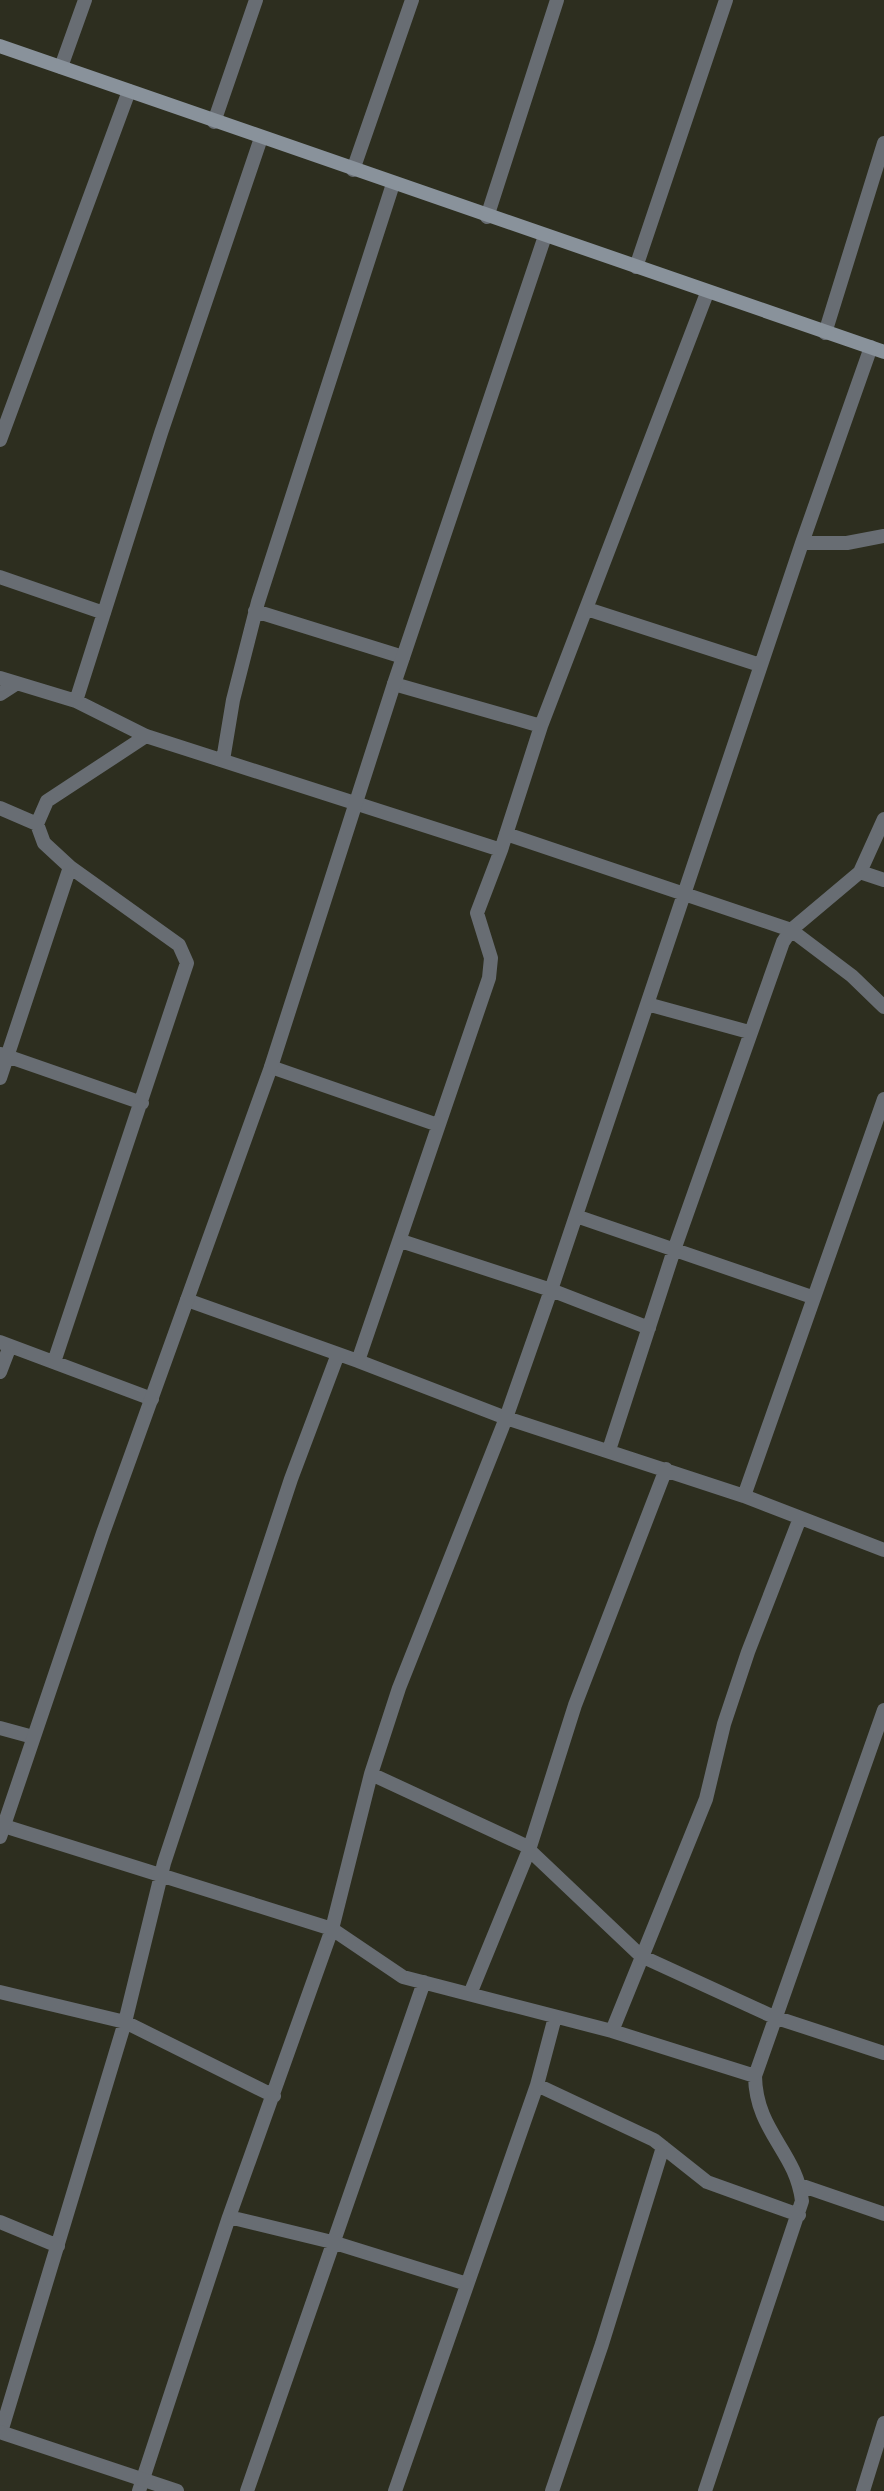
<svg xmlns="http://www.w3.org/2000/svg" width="884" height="2491" font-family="Roboto,sans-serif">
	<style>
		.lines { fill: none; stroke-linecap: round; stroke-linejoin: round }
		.minor { stroke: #686d73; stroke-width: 14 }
		.tertiary { stroke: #686d73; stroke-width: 14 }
		.secondary { stroke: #89929b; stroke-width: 14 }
	</style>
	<rect width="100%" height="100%" fill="#2d2e1f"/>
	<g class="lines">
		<path class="minor" d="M61,67L85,0
			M214,122L256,0
			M353,170L412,0
			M487,217L557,0
			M636,267L726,0
			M825,333L884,143
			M0,440L129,91
			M802,543H847L884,536
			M0,577L104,613
			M587,609L760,665
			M255,611L403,657
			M0,678L76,701L146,736L501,850
			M394,684L541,726L707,293
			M0,694L17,683
			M76,701L161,433L261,138
			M223,760L233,700L258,602L393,184
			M0,808L37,824
			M506,834L791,930L852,976L884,1007
			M860,872L884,880
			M647,1004L749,1032
			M1,1054L142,1103
			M271,1067L438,1125
			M0,1078L70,867
			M576,1216L812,1297
			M401,1241L551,1290L649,1328
			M187,1300L358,1361L506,1418L744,1496L884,1550
			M0,1342L152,1399
			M358,1361L489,978L491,958L477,913L501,850L541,726
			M54,1362L187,963L179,945L70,867L44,843L37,824L47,801L146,736
			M0,1372L10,1346
			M609,1450L674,1250L783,942L791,930L860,872L884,819
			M744,1496L884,1099
			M0,1728L33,1737
			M371,1774L524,1845L641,1956L774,2017L884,2053
			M4,1826L332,1929L403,1977L612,2031L755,2076
			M0,1992L125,2022L274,2096
			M470,1994L529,1850L575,1705L666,1469
			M612,2031L706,1799L724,1724L748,1652L800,1518
			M537,2085L654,2140L707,2182L799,2215
			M800,2185L884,2214
			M229,2217L332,2242L467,2284
			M0,2222L58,2246
			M1,2432L125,2022L164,1863L291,1479L338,1354
			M139,2491L229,2217L332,1929L371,1774L399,1688L506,1418L551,1290L802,543L871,347
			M247,2491L424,1982
			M395,2491L537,2085L555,2017
			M552,2491L602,2344L663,2147
			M705,2491L802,2201C796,2151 756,2132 755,2076L884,1710
			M863,2491L884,2423"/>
		<path class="tertiary" d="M0,1837L103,1533L271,1067L394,684L545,236
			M0,2432L177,2491"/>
		<path class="secondary" d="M0,46L884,352"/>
	</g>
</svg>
